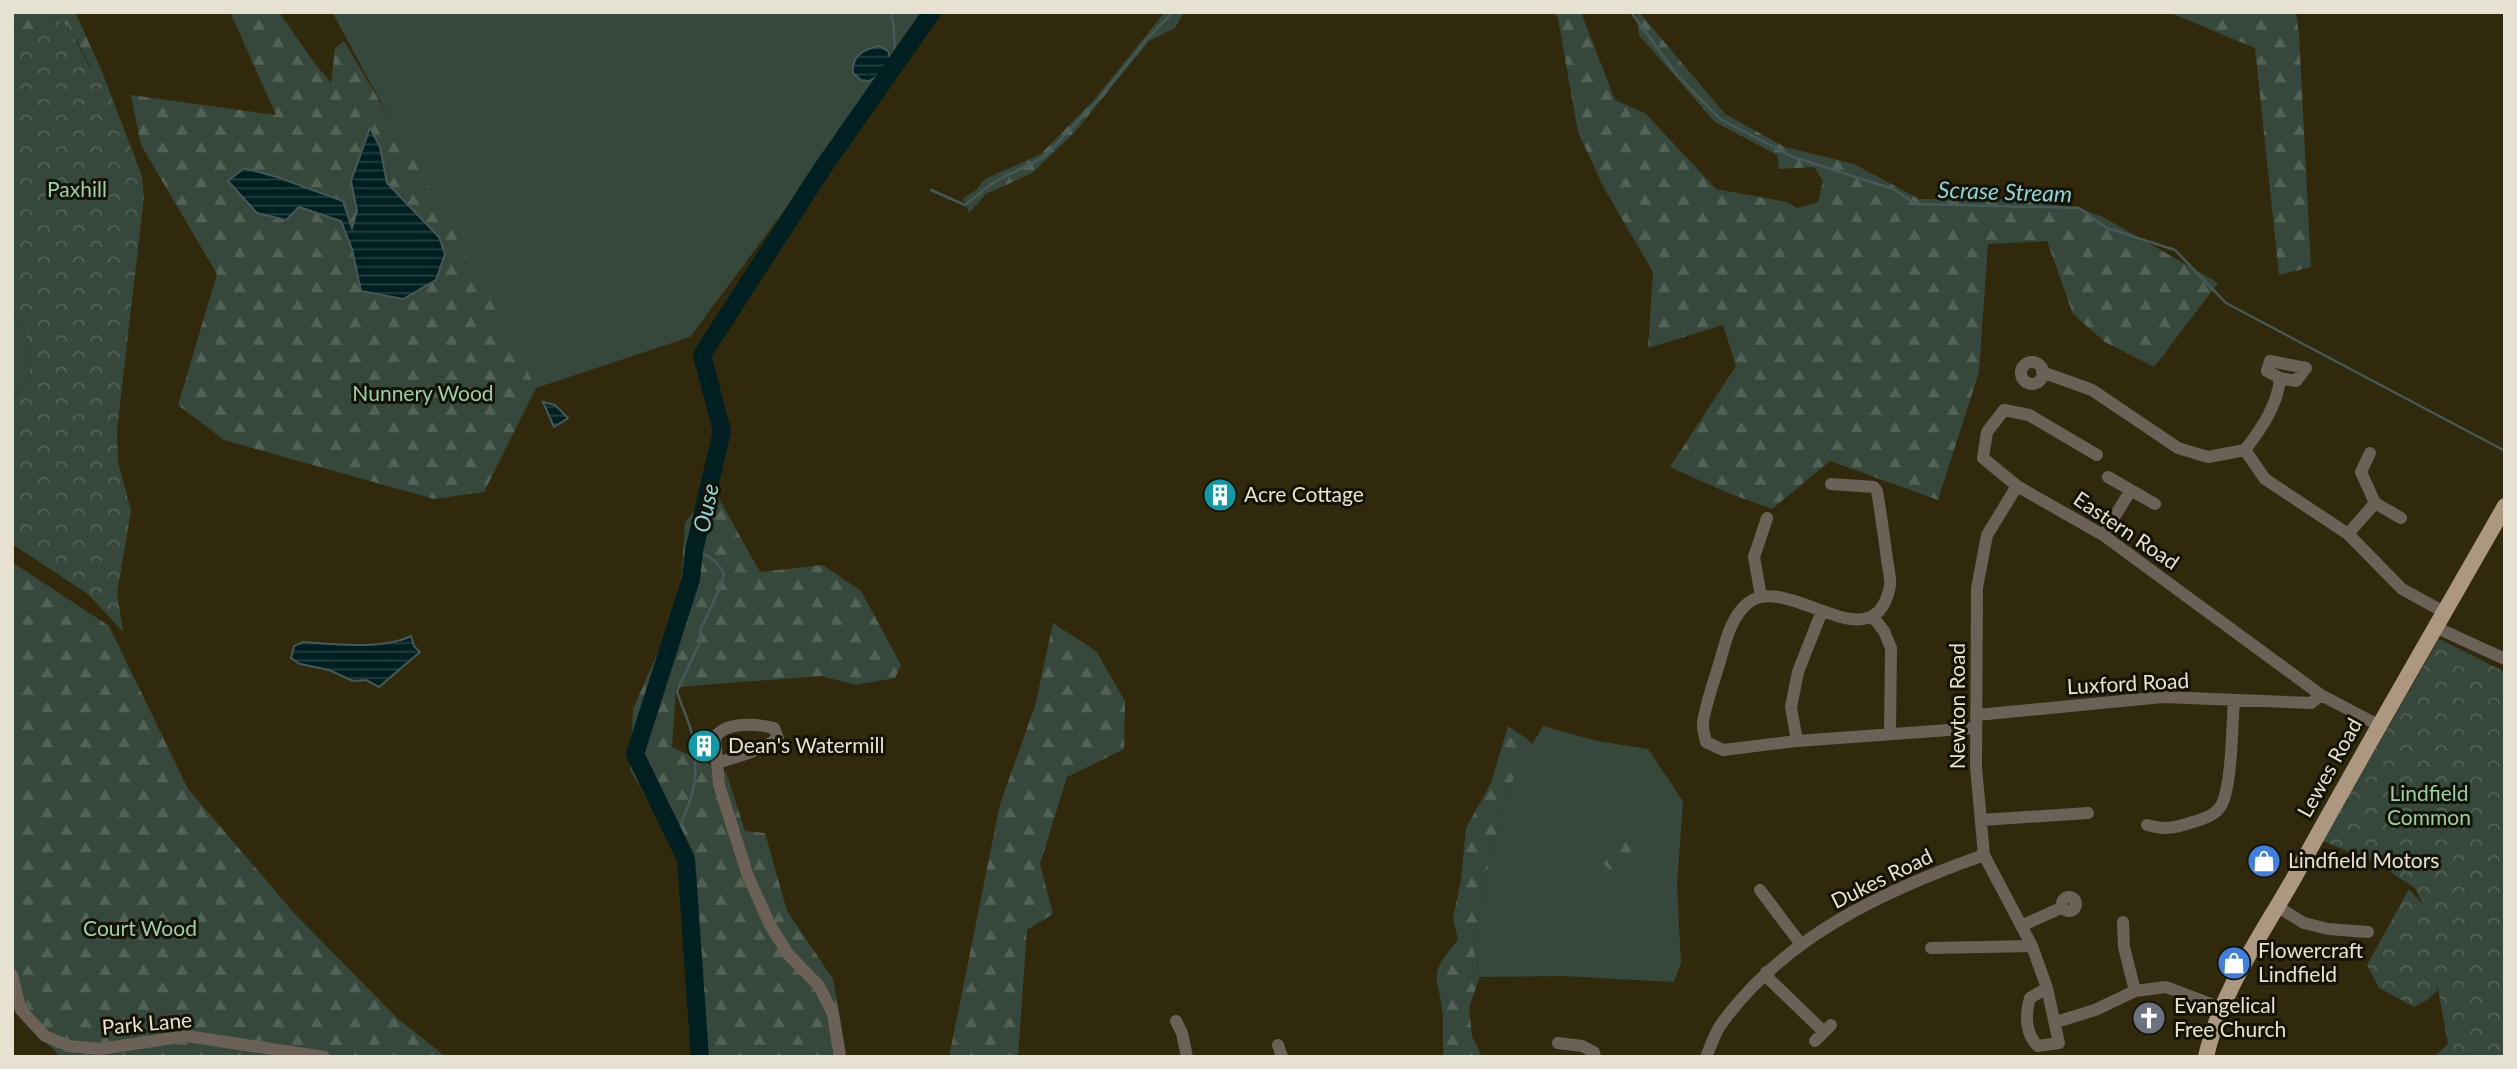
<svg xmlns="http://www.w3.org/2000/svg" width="2517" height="1069" font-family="Lato,sans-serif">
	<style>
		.grass { fill: #36483b }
		.forest { fill: url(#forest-firs); fill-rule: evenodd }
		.park { fill: url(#park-crowns) }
		.water { fill: url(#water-rules); stroke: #455956; stroke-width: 2 }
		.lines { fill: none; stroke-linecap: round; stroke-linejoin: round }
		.stream { stroke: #455956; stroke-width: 2.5 }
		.river { stroke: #001f21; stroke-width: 18 }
		.minor { stroke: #6b6156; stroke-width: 12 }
		.major { stroke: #ac9781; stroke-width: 16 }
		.labels { text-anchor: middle; stroke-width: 6; stroke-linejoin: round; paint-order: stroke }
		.park-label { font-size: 21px; fill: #9acfa9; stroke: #151206 }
		.poi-label { font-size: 21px; fill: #e6e1d0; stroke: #151206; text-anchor: start }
		.street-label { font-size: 21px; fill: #e6e1d0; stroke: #151206 }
		.water-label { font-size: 23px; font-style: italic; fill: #87d5da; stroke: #151206 }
	</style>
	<defs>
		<pattern id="forest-firs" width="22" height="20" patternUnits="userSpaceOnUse" patternTransform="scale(1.75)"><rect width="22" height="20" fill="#36483b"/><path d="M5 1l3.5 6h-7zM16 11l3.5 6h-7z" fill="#536256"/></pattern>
		<pattern id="park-crowns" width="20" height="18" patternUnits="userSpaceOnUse" patternTransform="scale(1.75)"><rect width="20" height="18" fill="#36483b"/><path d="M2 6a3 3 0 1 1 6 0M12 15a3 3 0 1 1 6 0" fill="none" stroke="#536256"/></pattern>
		<pattern id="water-rules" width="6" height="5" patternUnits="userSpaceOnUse" patternTransform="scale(1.75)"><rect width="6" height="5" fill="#001f21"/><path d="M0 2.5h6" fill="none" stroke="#253f40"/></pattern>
	</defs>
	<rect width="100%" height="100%" fill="#31290b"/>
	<path class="grass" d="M332,12H932L690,337L536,388Z
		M12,315C31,328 38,373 22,390C20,393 16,394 12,396Z
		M1543,726L1597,741L1648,749L1683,801L1677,885L1681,963L1674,982L1561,976L1480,977L1473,946L1489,862L1503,808L1516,772Z"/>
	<path class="forest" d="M12,12H75L101,69L91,68L75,37L54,19L33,29L12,31Z
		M230,12H279L315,64L331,83L335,48L344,41C412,154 476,270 536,388L484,492L434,499L224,440L178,405L217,274L141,145L131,95L276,115ZM370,129L380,147L387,183L439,237L361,291L352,249L341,221L299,206L277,177L343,201L352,229L357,211L351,181Z
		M1165,12H1184L1175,28L1149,41L1074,133L1032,173L986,194L969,213L963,198L975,191L985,179L1041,154L1093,101Z
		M1554,12H1581L1615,100L1645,113L1716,189L1787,202L1797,208L1818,202L1823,181L1814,167L1779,169L1777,155L1715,122L1639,35L1636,12H1639L1725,114L1785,147L1854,164L1919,199H2009L2079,208L2103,217L2218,283L2154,367L2105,342L2073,314L2047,241L1988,244L1979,372L1938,500L1830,461L1772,509L1728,493L1670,467L1736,366L1723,325L1648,348L1653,272L1604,188L1578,132L1558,19Z
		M2168,12H2296L2299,34L2311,267L2279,275L2255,48Z
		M712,486L760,572L823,565L861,591L901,665L895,678L856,685L821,676L676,687L672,747L726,772L745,831L765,833L787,911L833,979L847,1057H694L677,849L630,770L633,709L680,602L685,523Z
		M12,562L109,626L188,789L295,914L397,1018L446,1057H61L12,1008Z
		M1053,623L1096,651L1125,701L1124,749L1067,777L1040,864L1053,914L1027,930L1018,1057H949L1000,804L1035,706Z
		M1508,726L1526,738L1533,746L1516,772L1503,808L1489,862L1473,946L1480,977L1469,1007L1472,1036L1482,1057H1444C1442,1043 1443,1031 1443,1017C1440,975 1424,979 1458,940L1453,918L1461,880L1466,828L1491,783Z
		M1601 854a18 18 0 1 1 36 0a18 18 0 1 1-36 0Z"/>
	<path class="park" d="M54,19L68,25L90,68L101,69L142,176L144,197L117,430L118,462L131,511L117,593L123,632L88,594L12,544V396C16,394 20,393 22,390C38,373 31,328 12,315V31L33,29Z
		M2439,639L2505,672V1057H2434L2448,1044L2437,984V991L2427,1000L2414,1007L2379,988L2367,965L2409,889L2423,905L2415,888L2374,862L2323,841Z"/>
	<path class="water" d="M879,46L888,51L890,58L885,72L869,81L861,80L853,73C851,55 865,49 879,46Z
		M370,128L380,147L387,183L439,237L445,254L436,280L403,299L361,291L352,249L341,221L299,207L286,220L257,213L228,181L244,168L277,177L343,201L352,228L357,211L351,181Z
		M543,402L555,405L568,418L554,427Z
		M411,636L414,646L420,652L379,687L366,680L353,681L329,670L300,664L291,658L294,646L303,642C335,644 383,650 411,636Z"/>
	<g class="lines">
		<path class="stream" d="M1631,12L1677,75L1720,119L1793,157L1893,189L1916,204L2079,208L2107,228L2175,250L2226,303L2505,451
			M891,15C897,31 891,43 898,61
			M931,190L965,205L994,182L1044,157L1098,100L1148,38L1173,12
			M676,838C680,824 687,811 691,797C698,777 696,747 690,727C686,714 680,703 677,691L700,642V631L720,588L724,574C718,562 708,554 694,551"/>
		<path class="river" d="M700,1057L686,859L635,754L691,579L694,551L722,431L702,355L822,169L932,12"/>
		<path class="minor" d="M2021 373a11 11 0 1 1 22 0a11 11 0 1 1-22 0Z
			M2042,372L2092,390L2178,448L2208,457L2245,450L2265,479L2348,534L2402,589L2444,612
			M2245,450C2261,429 2278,405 2280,378L2267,371L2270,361L2306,368L2296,381L2280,378
			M2370,453L2361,472L2375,503L2401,518
			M2097,455L2029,415L2004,410L1987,432L1983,458L2017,486L2103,535L2321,695L2378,725
			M2108,477L2155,504
			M1831,484L1874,487L1877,491C1881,514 1884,537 1887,559C1888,568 1891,578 1890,586C1874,667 1787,571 1748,603C1733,615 1727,636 1722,654C1718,670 1702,713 1703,726C1703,731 1705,737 1706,742L1723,750L1797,741L1976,728
			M2017,486L1987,535L1977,588L1976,767L1984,855L2032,946L2047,988L2059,1043L2038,1046C2025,1034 2025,1014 2030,998L2047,988
			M2348,534L2375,503
			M2103,535L2131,490
			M1761,596L1754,557L1767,518
			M1872,616L1884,631L1891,648L1890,733
			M2435,627L2505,659
			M1977,715L2163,697L2311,703L2321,695
			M1797,741L1791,707L1798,672L1822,611
			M717,763C739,756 760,751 778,738L774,728C757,724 727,721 715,737L719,785L748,876L770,925L788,954L819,986L833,1014L840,1057
			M1981,820L2088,813
			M2147,825C2164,830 2174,828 2190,823C2202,819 2216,816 2222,804C2232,783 2232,725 2234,700
			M1760,890L1800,943
			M2062 904a7 7 0 1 1 14 0a7 7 0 1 1-14 0Z
			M2278,907L2304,923L2328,929L2368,932
			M2123,922L2124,947L2135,991
			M2021,926L2063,907
			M1931,948L2032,946
			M1766,972L1770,980L1824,1032
			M12,975L21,1010L45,1036L69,1046L100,1049L187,1036L324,1057
			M1176,1021L1182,1033L1187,1057
			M2056,1022L2095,1010L2135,991L2166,987L2222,1008
			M1815,1041L1831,1025
			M1558,1043L1582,1046L1594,1052L1595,1057
			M1278,1045L1282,1057
			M1706,1057C1711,1046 1715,1032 1722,1023C1785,936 1885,890 1984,855"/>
		<path class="major" d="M2206,1057C2220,992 2263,933 2295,876C2363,752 2435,629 2505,506"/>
	</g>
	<defs>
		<symbol id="building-disc" viewBox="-11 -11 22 22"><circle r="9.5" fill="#0f9aa8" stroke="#151206"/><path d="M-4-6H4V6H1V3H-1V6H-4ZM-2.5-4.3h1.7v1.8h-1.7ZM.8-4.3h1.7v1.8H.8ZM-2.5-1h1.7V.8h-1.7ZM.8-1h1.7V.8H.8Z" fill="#fff"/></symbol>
		<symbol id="shop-disc" viewBox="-11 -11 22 22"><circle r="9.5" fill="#3f7fe0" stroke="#151206"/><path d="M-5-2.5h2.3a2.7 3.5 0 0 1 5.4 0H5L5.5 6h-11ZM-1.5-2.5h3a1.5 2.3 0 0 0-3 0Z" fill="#fff"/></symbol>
		<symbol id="church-disc" viewBox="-11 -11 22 22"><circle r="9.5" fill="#6b7280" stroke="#151206"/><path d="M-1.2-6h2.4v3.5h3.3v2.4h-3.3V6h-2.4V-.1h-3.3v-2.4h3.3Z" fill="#fff"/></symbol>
	</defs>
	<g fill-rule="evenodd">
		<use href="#building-disc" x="1201" y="476" width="38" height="38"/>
		<use href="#building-disc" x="685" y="727" width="38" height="38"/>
		<use href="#shop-disc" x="2245" y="842" width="38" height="38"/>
		<use href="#shop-disc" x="2215" y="944" width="38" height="38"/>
		<use href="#church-disc" x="2130" y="999" width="38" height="38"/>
	</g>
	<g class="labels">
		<g class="park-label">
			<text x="77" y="197">Paxhill</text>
			<text x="423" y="401">Nunnery Wood</text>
			<text x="2429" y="801">Lindfield<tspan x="2429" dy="24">Common</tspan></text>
			<text x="140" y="936">Court Wood</text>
		</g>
		<g class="poi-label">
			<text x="1244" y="502">Acre Cottage</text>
			<text x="728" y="753">Dean's Watermill</text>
			<text x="2288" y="868">Lindfield Motors</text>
			<text x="2258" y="958">Flowercraft<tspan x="2258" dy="24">Lindfield</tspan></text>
			<text x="2174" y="1013">Evangelical<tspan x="2174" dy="24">Free Church</tspan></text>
		</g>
		<g class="street-label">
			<text transform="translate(2126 531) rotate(34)" y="7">Eastern Road</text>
			<text transform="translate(2128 684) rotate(-3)" y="7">Luxford Road</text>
			<text transform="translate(1958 706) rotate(-90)" y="7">Newton Road</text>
			<text transform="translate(2330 768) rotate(-61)" y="7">Lewes Road</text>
			<text transform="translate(1882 879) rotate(-26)" y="7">Dukes Road</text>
			<text transform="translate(147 1024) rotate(-5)" y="7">Park Lane</text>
		</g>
		<g class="water-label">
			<text transform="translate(2005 192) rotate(2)" y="8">Scrase Stream</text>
			<text transform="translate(706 508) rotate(-78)" y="8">Ouse</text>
		</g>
	</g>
	<rect width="2517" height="1069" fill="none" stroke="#e6e1d0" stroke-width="28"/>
</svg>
